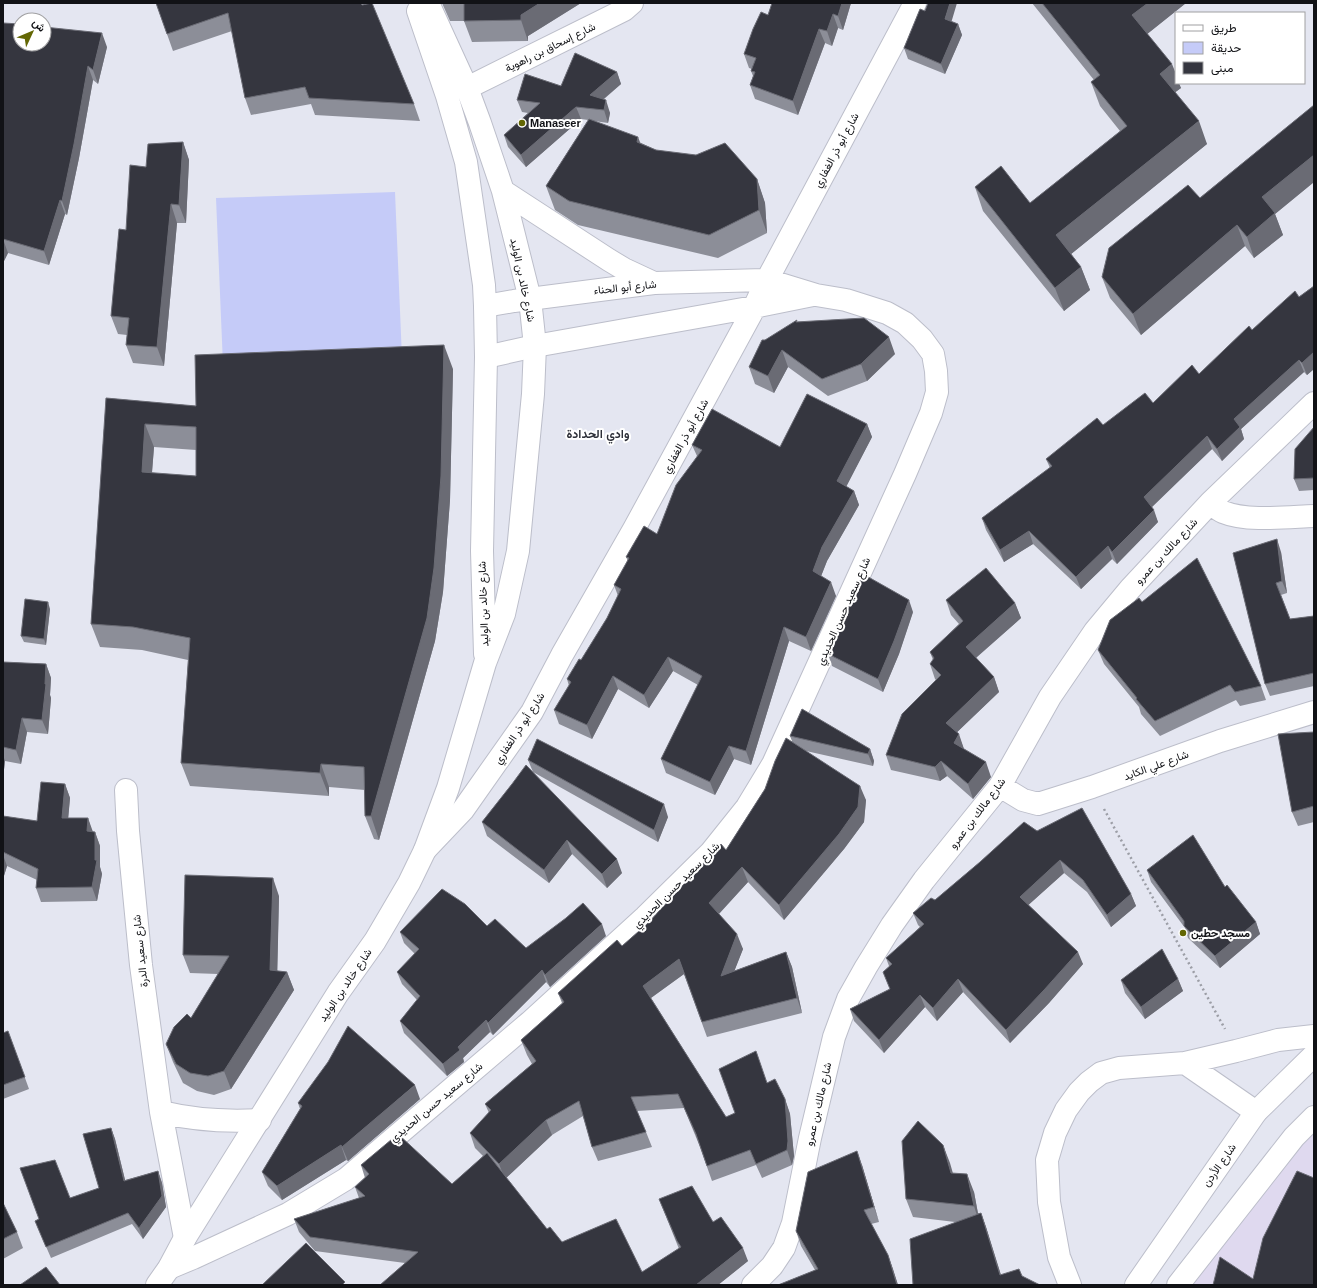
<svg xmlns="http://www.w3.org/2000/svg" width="1317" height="1288" font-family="Arial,Vazirmatn,sans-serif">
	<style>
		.commercial { fill: #dfd9ef }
		.green { fill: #c5cbf8 }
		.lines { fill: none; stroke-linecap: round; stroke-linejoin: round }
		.minor-casing { stroke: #bcbeca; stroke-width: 24 }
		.major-casing { stroke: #bcbeca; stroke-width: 24 }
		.highway-casing { stroke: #bcbeca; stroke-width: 24 }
		.path { stroke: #9c9ea6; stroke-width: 2.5; stroke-dasharray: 2 3; stroke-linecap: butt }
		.minor { stroke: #fff; stroke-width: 22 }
		.major { stroke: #fff; stroke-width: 22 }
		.highway { stroke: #fff; stroke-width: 22 }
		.wall { fill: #8c8e98; fill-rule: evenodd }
		.shaded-wall { fill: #6a6b74 }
		.building { fill: #35363f; stroke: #6a6b74; fill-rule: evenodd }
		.poi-dot { fill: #636704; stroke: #fff; stroke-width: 1.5 }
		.labels { text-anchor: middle; stroke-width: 4; stroke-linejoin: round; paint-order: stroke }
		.street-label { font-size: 11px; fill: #111216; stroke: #fff }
		.poi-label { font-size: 11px; font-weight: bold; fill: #111216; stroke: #fff; text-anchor: start }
		.neighbourhood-label { font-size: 12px; font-weight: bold; fill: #2e3039; stroke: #fff }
	</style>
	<rect width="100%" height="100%" fill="#e4e6f1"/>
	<path class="commercial" d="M1314,1111V1285H1179Z"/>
	<path class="green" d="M395,192L402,358L223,365L216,198Z"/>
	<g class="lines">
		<defs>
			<path id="minor" d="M467,88L624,10L632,3
				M486,357L535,346L754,307L813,295
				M1210,503C1214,506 1218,510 1223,512C1247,522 1288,517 1314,516
				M1000,786L1023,800L1038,804L1092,787L1220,741L1314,712
				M126,790L128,831L141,965L161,1112L185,1238
				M425,850L463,810L532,712L562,655L634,529L751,314L767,280L915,3
				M1185,1063L1256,1112
				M161,1112C194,1120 226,1122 260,1120
				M169,1268L193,1258L288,1214L346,1179L530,1022L645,917L711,852L747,807L773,764L905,474L931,413L937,392L936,371L933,354L922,339L905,323L887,313L846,300L816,295L767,280L654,283L514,301L485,306
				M753,1285L772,1266L784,1248L793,1223L810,1138L834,1037L848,999L866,967L892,925L924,880L1000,786L1050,697L1095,631L1130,589L1210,503L1314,403
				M1070,1285L1059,1257L1049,1202L1047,1160L1055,1133L1066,1110L1079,1092L1089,1082L1101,1073L1119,1068L1185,1063L1236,1051L1278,1040L1314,1036"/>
			<path id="major" d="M418,11L447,96L466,162L484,285L485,306L486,357L482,551L485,654
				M503,191L609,260L624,269L654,283
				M157,1285L169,1268L185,1238L338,993L375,941L409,883L425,850L448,788L485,663L504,614L518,551L533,394L535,346L530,299L503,191L480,123L467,88L428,3"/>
			<path id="highway" d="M1136,1285L1256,1112L1314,1055
				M1178,1285L1294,1137L1314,1117"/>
		</defs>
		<use href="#minor" class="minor-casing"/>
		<use href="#major" class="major-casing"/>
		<use href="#highway" class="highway-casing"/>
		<path class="path" d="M1104,809L1225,1029"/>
		<use href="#minor" class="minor"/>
		<use href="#major" class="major"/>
		<use href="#highway" class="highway"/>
	</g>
	<path class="wall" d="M156,3L362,5L414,104L420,121L315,115L311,104L251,115L245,98L232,31L173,51Z
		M442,3H581L528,36V41L472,42L464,21H450Z
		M851,3L843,30L838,28L832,46L825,43L798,115L755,99L750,85L753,76L751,71L752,69L749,68L744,54L768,15Z
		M1032,3H1186L1147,34L1181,88L1175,92L1207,144L1071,254L1081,267L1090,290L1064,311L983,211L975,187L1030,203L1120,131L1100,106L1091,82L1094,80Z
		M925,11L958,24L962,35L945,74L908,59L904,48Z
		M3,23L107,47L98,84L93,80L79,158L67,215L65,214L49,265L8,253L3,263Z
		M617,72L621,84L603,100L610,113L608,123L594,121L656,150L757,179L765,203L767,233L718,258L578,225L555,210L546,186L588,120L581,119L526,167L508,147L504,135L528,113L522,112L517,100L561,86Z
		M1314,105V182L1275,214L1283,235L1254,258L1245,246L1141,335L1110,298L1102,277Z
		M183,142L189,160L186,223H177L164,366L133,363L126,345L127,335L118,334L111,316L126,230L146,167Z
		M1314,286V369L1307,375L1304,372L1241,429L1244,439L1222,461L1212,449L1151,507L1158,522L1117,564L1112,559L1081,589L1033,544L1004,562L986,530L982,518L1050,468L1046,459L1103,425L1153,403L1199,374L1252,330Z
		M798,322L895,354L867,381L828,396L788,367L774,393L755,384L749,367L765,340Z
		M453,369L450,500L443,592L435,641L379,840L374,839L365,816V790L329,787V796L190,786L181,763L188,660L142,650L100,647L91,624L106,398L196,406ZM154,447L196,450V476L152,473Z
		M867,424L872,437L846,486L854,491L859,505L827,561L821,576L836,596L811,651L789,641L751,765L734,759L715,795L666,773L661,759L698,685L673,671L649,708L618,689L592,739L559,724L554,710L569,686L567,679L581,660L607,618L618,596L614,585L628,561L626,557L657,534L697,456L692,445L780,447Z
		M1314,427V490L1299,491L1294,479Z
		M1281,552L1287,593L1281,595L1290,619L1314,616V686L1270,696L1265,684L1233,553Z
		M946,600L1015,603L1021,618L976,658L994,677L999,692L957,732L964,749L991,777L973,799L947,776L940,781L891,770L886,755L936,680L935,679L930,664L933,660L930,652L959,624L951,615Z
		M1142,602L1261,686L1266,700L1240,706L1236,700L1160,736L1141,714L1139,707L1104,664L1098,650Z
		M50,609L46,645L24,642L21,636Z
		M913,612L899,654L883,692L832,666L828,654Z
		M3,662L46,664L51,678L50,695L51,698L48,734L27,732L21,764L5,761L3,778Z
		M1314,732V822L1298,826L1292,812Z
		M790,736L870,749L874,761L873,766L806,751L866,800L864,822L844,849L784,920L748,882L719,914L743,949L734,971L786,952L792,967L802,1013L707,1037L684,974L651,998L726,1117L735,1113L767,1083L785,1099L790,1114L794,1156L792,1165L762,1178L756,1165L712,1181L700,1147L684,1108L637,1111L646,1132L652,1147L598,1161L592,1147L583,1116L552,1135L506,1178L547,1229L562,1242L642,1272L679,1249L659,1199L713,1222L748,1261L718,1285H380L405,1263L315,1251L299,1232L294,1219L359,1198L355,1187L365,1178L361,1165L452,1184L483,1156L475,1148L470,1133L489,1113L485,1104L532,1064L527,1055L521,1040L562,1003L558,993L622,946L647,924L726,850L765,789L792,741Z
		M528,760L668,817L658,842L533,772Z
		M65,784L70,798L68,818H88L92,832H95L100,846V867L102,874L97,901L41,902L36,888L37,880L7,866L3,879V816L37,821Z
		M512,784L622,873L607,888L572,854L549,883L487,836L482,822Z
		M1024,822L1131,894L1136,906L1111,927L1087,892L1064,873L1028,905L1083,964L1049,1003L1010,1043L963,992L937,1021L925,1007L884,1053L854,1021L850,1009L890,989L889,966L886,958L920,927L918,925L913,913L935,900L980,862Z
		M1147,870L1225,887L1256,922L1260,934L1220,968L1188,938L1185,928L1151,882Z
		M279,896L277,971L287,972L294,990L231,1089L214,1095L197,1091L183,1083L173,1062L166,1044L191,1018L218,974L190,973L183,955Z
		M487,926L526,948L606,936L550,987L546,982L493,1035L490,1032L463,1058L464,1062L447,1076L404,1033L400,1021L417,1000L402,984L397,972L415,954L404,943L400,932Z
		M1178,979L1183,991L1145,1019L1125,993L1121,980Z
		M8,1031L29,1089L3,1099V1033Z
		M420,1099L348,1161L346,1160L282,1200L268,1186L262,1172L300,1109L298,1103Z
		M111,1128L115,1139L125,1180L158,1171L162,1183L166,1207L143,1239L132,1224L51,1258L35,1221L39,1219L70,1198L99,1188Z
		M943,1145L952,1173L974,1192L978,1213H981L986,1227L1001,1275L1022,1276L913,1285L955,1222L913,1217L906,1199Z
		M862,1165L879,1222L871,1224L888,1255L898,1285H778L815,1270L801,1246L796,1231Z
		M3,1203L17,1232L23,1248L3,1259Z"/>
	<path class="shaded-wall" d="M540,3H581L528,36V41L521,20V15Z
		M842,3H851L843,30L838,16Z
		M950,3H957L949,30L945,19Z
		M1148,3H1186L1141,39L1132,15Z
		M833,14L838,28L832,46L827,31Z
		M958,24L962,35L945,74L941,64Z
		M819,29L825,43L798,115L793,101Z
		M102,33L107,47L98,84L93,70Z
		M1172,64L1176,74V83H1179L1181,88L1169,97L1160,74Z
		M88,66L93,80L79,158L67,215L62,201Z
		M617,72L621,84L594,107L590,95Z
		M606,100L610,113L608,123L604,110Z
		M576,107L581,119L526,167L521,155Z
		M1199,121L1207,144L1065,259L1056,235Z
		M638,137L647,160L637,142Z
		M183,142L189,160L186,223L179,205Z
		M1314,155V182L1275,214L1283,235L1254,258L1247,237L1262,197Z
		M757,179L765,203L767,233L759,210Z
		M60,200L65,214L49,265L44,251Z
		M171,204L177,223L164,366L157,347Z
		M1237,225L1245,246L1141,335L1133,314Z
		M3,239L8,253L3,263Z
		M1081,267L1090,290L1064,311L1055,288Z
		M889,337L895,354L867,381L861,364Z
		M444,345L453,369L450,500L443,592L435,641L379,840L371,816Z
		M782,350L788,367L774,393L768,376Z
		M1314,352V369L1307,375L1302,363Z
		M1299,360L1304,372L1241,429L1244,439L1222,461L1217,449L1234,419Z
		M145,424L154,447L150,496L142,472Z
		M867,424L872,437L842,495L837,481Z
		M1207,436L1212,449L1149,510L1144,497Z
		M854,491L859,505L827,561L818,584L813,571L822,547Z
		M1154,510L1158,522L1117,564L1112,552Z
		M1029,531L1033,544L1004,562L1000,550Z
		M1277,539L1281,552L1287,593L1282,581Z
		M1108,546L1112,559L1081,589L1076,577Z
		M831,582L836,596L811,651L806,637Z
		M909,600L913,612L899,654L883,692L878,679Z
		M48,602L50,609L46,645L44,639Z
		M1015,603L1021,618L971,662L966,647Z
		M784,627L789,641L751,765L746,751Z
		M668,657L673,671L649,708L644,695Z
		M46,664L51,678L50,695L51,698L48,734L42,720Z
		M613,676L618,689L592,739L587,725Z
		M994,677L999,692L951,738L946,723Z
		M22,718L27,732L21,764L16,750Z
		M959,734L964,749L954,743Z
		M729,746L734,759L715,795L710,782Z
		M870,749L874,761L873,766L868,754Z
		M3,755L5,761L3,778Z
		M941,761L947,776L940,781L935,767Z
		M986,762L991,777L973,799L968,784Z
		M321,764L329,787V796L320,773Z
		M65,784L70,798L67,832L62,818Z
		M860,786L866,800L864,822L844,849L784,920L779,905Z
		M664,804L668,817L658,842L654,830Z
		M88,818L93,832L87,831Z
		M95,832L100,846V867L102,874L97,901L92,887L95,860Z
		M567,840L572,854L549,883L544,870Z
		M3,855L7,866L3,879Z
		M617,859L622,873L607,888L602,874Z
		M1060,860L1064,873L1024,909L1020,897Z
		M742,867L748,882L715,918L709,903Z
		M273,878L279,896L277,987L287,972L294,990L231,1089L224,1071L270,970Z
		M1131,894L1136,906L1111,927L1107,915Z
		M1256,922L1260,934L1220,968L1215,956Z
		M602,924L606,936L550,987L545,975Z
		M737,934L743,949L727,990L721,976Z
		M786,952L792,967L802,1013L797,998Z
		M1078,952L1083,964L1049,1003L1010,1043L1006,1030Z
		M679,959L684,974L648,1000L643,986Z
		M542,970L546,982L493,1035L488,1023Z
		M958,979L963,992L937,1021L933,1008Z
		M1178,979L1183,991L1145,1019L1141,1007Z
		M920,995L925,1007L884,1053L879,1040Z
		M486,1020L490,1032L463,1058L464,1062L447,1076L443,1064L458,1047Z
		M415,1085L420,1099L348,1161L342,1147Z
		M785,1099L790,1114L794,1156L792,1165L787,1150Z
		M546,1120L552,1135L505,1179L499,1164Z
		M111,1128L115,1139L128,1192L124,1181Z
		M341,1145L346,1160L282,1200L277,1186Z
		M943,1145L950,1163L958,1191L951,1173Z
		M857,1151L862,1165L879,1222L874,1207Z
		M158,1171L162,1183L166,1207L143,1239L139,1228Z
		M967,1174L974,1192L980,1225L974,1206Z
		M981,1213L986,1227L1004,1285L1000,1275Z
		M743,1248L748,1261L718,1285H696Z
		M888,1255L893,1269L898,1285H897Z"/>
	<path class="building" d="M156,3H361L362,5L372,3L414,104L309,98L305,87L245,98L228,13L167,34Z
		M464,3H540L521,15V20L464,21Z
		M772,3H842L838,16L833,14L827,31L819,29L793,101L750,85L755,72L751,71L756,58L744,54L753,29L761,12L768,15Z
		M928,3H950L945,19L958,24L941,64L904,48L920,9L925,11Z
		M1042,3H1148L1132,15L1172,64L1160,74L1199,121L1056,235L1081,267L1055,288L975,187L1001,166L1030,203L1127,126L1091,82L1100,75Z
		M3,23L20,24V44H44V27L102,33L93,70L88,66L74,144L62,201L60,200L44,251L3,239Z
		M575,53L617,72L590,95L606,100L604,110L576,107L521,155L504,135L540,103L517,100L525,74L561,86Z
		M1314,105V155L1262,197L1275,213L1247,237L1237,225L1133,314L1102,277L1109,248L1188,185L1200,198Z
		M589,119L638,137L637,142L656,150L696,155L725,143L757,179L759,210L709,235L569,201L546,186Z
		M183,142L179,205L171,204L157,347L126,345L129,318L111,316L119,229L126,230L130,165L146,167L148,144Z
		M1314,286V352L1302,363L1299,360L1234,419L1240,427L1217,449L1207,436L1144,497L1154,510L1112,552L1108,546L1076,577L1029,531L1000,550L982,518L1052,466L1046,459L1097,418L1103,425L1145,393L1153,403L1192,365L1199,374L1249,326L1252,330L1295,291L1299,297Z
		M864,318L889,337L861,364L822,379L782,350L768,376L749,367L762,340H765L797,320L796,322Z
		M444,345L441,476L434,568L427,618L371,816H365L364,767L321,764L320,773L181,763L190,638L133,627L91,624L106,398L196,406L195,355ZM145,424L196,427V476L142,472Z
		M807,394L867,424L837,481L854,491L822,547L813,571L831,582L806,637L784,627L746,751L729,746L710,782L661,759L702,676L668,657L644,695L613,676L587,725L554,710L571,682L567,679L579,659L581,660L607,618L621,589L614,585L629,558L626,557L644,526L657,534L676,485L702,450L692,445L712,409L780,447Z
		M1314,427V478L1294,479L1295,449Z
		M1277,539L1282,581L1276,583L1290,619L1314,616V673L1265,684L1233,553Z
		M1197,558L1261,686L1235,692L1230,685L1155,721L1136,699L1137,698L1098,650L1110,620L1139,598L1142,602Z
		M986,568L1015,603L966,647L994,677L946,723L959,734L954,743L986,762L968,784L941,761L935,767L886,755L902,714L941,675L930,664L934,658L930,652L963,621L946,600Z
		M863,574L909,600L894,641L878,679L828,654Z
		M25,599L48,602L44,639L21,636Z
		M3,662L46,664L45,684H46L42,720L22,718L16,750L3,747Z
		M802,709L870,749L868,754L790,736Z
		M1314,732V806L1292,812L1278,734Z
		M786,738L860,786L858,807L839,834L779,905L742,867L709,903L737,934L721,976L786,952L797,998L702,1022L679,959L643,986L726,1117L735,1113L719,1069L756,1051L767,1083L775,1079L785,1099L788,1141L787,1150L756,1164L750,1150L707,1166L696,1134L678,1094L631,1097L646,1132L592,1147L579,1101L546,1120L499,1164L470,1133L491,1110L485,1104L536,1061L521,1040L564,1002L558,993L617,940L622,946L647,924L721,844L726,850L765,789L775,761Z
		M537,739L664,804L654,830L528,760Z
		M526,765L617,859L602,874L567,840L544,870L482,822L512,784Z
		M41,782L65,784L62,818H88L87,831L95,832V860H97L92,887L36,888L38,869L3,852V816L37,821Z
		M1082,808L1131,894L1107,915L1083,880L1060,860L1020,897L1078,952L1044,990L1006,1030L958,979L933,1008L920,995L879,1040L850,1009L890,989L883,972L892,964L886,958L924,924L913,913L931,898L935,900L980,862L1024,822L1037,831Z
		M1193,835L1225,887L1227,885L1256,922L1215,956L1184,926V921L1147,870Z
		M185,875L273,878L270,970L287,972L224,1071L208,1076L190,1073L176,1064L166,1044L174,1027L187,1014L191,1018L229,956L183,955Z
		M442,889L465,904L487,926L495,919L526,948L566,918L583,903L602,924L545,975L542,970L488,1023L486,1020L458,1047L460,1050L443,1064L400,1021L420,996L397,972L419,949L400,932Z
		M1162,949L1178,979L1141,1007L1121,980Z
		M348,1026L415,1085L342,1147L341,1145L277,1186L262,1172L302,1106L298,1103L328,1062Z
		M8,1031L25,1077L3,1085V1033Z
		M918,1121L943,1145L951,1173L967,1174L974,1206L906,1199L902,1141Z
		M111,1128L124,1181L158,1171L162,1196L139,1228L128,1213L46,1247L35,1221L39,1219L20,1168L55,1160L70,1198L99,1188L83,1134Z
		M398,1134L452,1184L487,1153L547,1229L550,1227L562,1242L616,1219L642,1272L681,1247L677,1241L659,1199L692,1186L713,1222L721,1217L743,1248L696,1285H380L418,1252L310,1237L294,1219L365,1196L355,1187L369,1174L361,1165Z
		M857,1151L874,1207L864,1210L888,1255L897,1285H778L818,1269L796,1231L808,1172Z
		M1297,1171L1314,1178V1285H1213L1220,1257L1253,1279L1263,1238Z
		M3,1203L17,1232L3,1239Z
		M981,1213L1000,1275L1019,1269L1022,1276L1040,1285H913L910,1239Z
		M306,1243L345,1282L342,1285H262Z
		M46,1267L60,1285H20Z"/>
	<g class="poi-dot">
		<circle cx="522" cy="123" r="4"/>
		<circle cx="1183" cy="933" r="4"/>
	</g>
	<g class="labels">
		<g class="street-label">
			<text transform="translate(550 47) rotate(-26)" y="4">شارع إسحاق بن راهوية</text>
			<text transform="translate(836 150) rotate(-62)" y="4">شارع أبو ذر الغفاري</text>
			<text transform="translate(523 280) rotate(78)" y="4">شارع خالد بن الوليد</text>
			<text transform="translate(625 287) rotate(-6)" y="4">شارع أبو الحناء</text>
			<text transform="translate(685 436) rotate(-61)" y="4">شارع أبو ذر الغفاري</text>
			<text transform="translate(1166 551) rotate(-47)" y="4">شارع مالك بن عمرو</text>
			<text transform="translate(483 604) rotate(-92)" y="4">شارع خالد بن الوليد</text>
			<text transform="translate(843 611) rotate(-66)" y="4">شارع سعيد حسن الحديدي</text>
			<text transform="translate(519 728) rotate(-57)" y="4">شارع أبو ذر الغفاري</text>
			<text transform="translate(1156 765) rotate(-20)" y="4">شارع علي الكايد</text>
			<text transform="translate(977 813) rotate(-53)" y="4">شارع مالك بن عمرو</text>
			<text transform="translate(676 885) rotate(-45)" y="4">شارع سعيد حسن الحديدي</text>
			<text transform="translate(140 951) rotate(-96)" y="4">شارع سعيد الدرة</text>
			<text transform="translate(345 985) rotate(-56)" y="4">شارع خالد بن الوليد</text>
			<text transform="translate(436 1102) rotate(-40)" y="4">شارع سعيد حسن الحديدي</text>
			<text transform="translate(818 1104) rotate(-77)" y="4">شارع مالك بن عمرو</text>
			<text transform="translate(1219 1165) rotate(-55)" y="4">شارع الأردن</text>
		</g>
		<g class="poi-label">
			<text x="530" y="127">Manaseer</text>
			<text x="1191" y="937">مسجد حطين</text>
		</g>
		<g class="neighbourhood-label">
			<text x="598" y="438">وادي الحدادة</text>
		</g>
	</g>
	<rect width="1317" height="1288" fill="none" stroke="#111216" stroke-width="8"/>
	<rect x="1175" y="12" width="130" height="72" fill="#ffffff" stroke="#a0a0a2"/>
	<rect x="1183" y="25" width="20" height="6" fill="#ffffff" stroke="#a0a0a2"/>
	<text x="1211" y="32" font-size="12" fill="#111216">طريق</text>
	<rect x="1183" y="42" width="20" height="12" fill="#c5cbf8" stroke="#a0a0a2"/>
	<text x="1211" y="52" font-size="12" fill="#111216">حديقة</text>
	<rect x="1183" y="62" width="20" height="12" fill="#35363f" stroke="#a0a0a2"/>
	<text x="1211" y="72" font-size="12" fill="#111216">مبنى</text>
	<g transform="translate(32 32) rotate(46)"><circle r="19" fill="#ffffff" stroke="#a0a0a2"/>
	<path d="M0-3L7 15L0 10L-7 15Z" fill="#636704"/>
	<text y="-6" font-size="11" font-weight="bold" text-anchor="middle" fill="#111216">ش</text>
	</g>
</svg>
